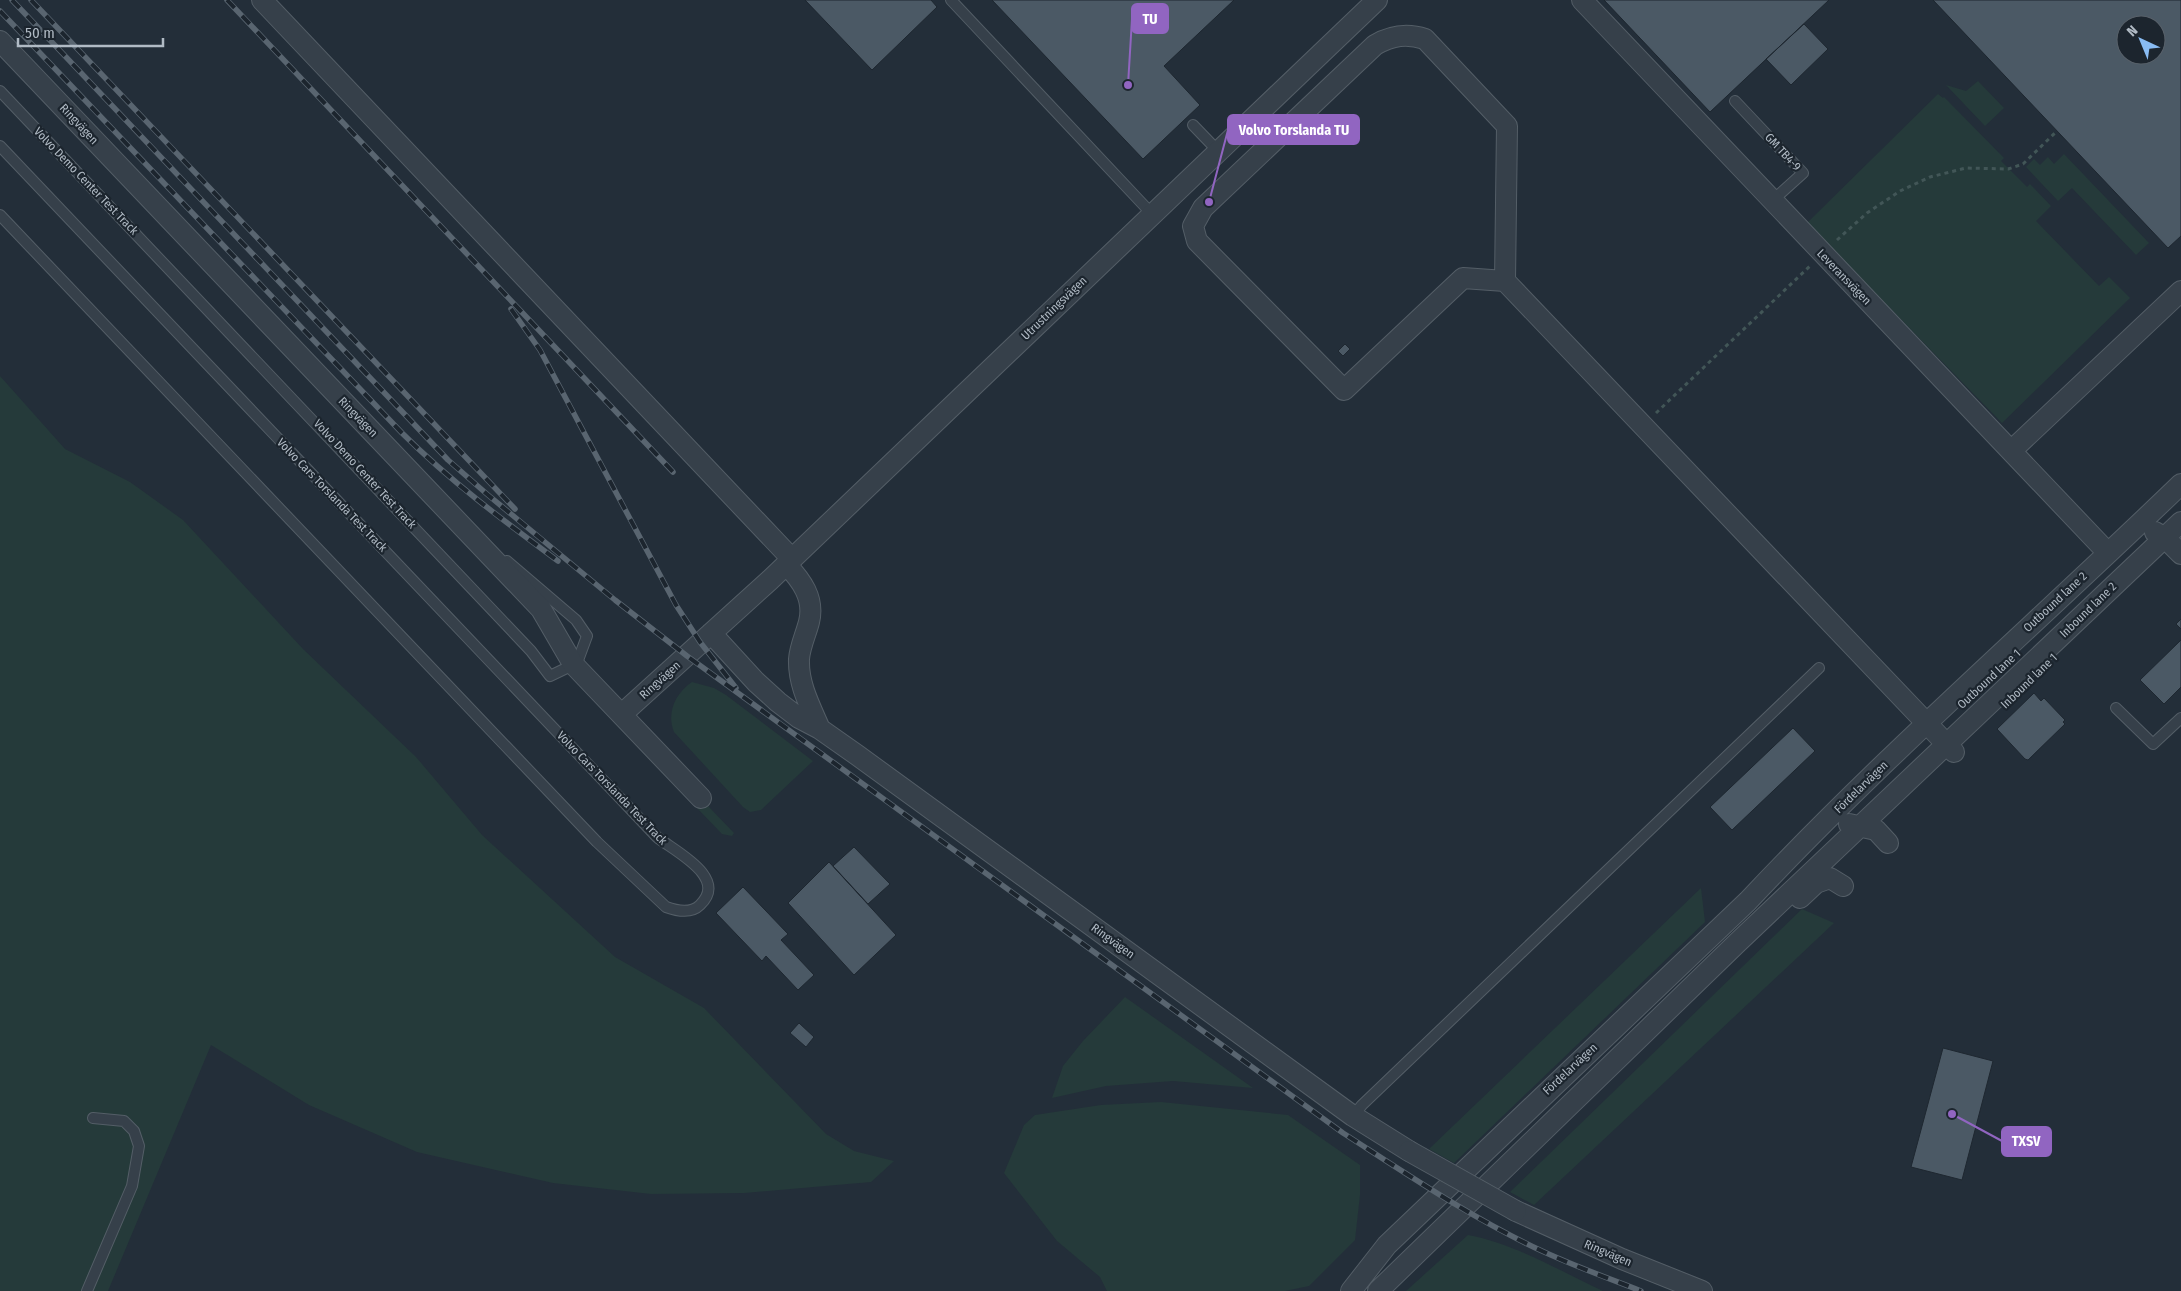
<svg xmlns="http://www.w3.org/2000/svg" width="2181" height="1291" font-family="'Fira Sans Condensed',sans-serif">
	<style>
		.green { fill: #253a3a }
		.building { fill: #4b5965; stroke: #1e2730; fill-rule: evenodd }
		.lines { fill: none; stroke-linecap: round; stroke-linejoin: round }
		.service-casing { stroke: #545e67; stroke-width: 12 }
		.minor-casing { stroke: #545e67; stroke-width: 22 }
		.path { stroke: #425657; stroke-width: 3; stroke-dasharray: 4 4; stroke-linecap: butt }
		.service { stroke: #36404a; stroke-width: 10 }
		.minor { stroke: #36404a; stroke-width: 20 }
		.rail-casing { stroke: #596570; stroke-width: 5.5 }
		.rail { stroke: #1c252e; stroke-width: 4; stroke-dasharray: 11; stroke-linecap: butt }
		.minor-bridge-casing { stroke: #545e67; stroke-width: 22; stroke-linecap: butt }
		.minor-bridge { stroke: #36404a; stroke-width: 20 }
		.labels { text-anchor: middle; stroke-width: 4.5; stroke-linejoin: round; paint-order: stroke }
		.street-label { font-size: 12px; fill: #b1bbc5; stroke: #1c252e }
		.leader { fill: none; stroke: #9165c1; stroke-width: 2 }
		.callout-dot { fill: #9165c1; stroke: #1c252e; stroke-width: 2 }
		.callout { fill: #9165c1; stroke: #9165c1; stroke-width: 2 }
		.callout-label { font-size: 14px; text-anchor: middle; font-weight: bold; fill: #fff }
	</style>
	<rect width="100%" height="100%" fill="#232e39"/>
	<path class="green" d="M1978,81L2004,108L1985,126L1946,85L1966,91Z
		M1938,94L1943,98L1944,97L2004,158L2001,161L2027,187L2030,184L2051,206L2036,221L2099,286L2109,277L2130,298L2002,423L1807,223Z
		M2064,154L2149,243L2136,255L2072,188L2058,201L2026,167L2034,159L2040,165L2048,157L2054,164Z
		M0,376L65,449L130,482L183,520L303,649L416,757L482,835L615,957L704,1008L826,1134L854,1151L894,1161L871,1182L744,1193L651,1194L553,1183L417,1152L309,1105L211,1045L108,1291H0Z
		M692,682L714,688L726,695L813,761L761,810L750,812L743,807L674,732C666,712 676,693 692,682Z
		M659,755L734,833L732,836L722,834L649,758Z
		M1701,888L1705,922L1454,1163L1429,1149Z
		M1802,909L1834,923L1534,1205L1510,1192Z
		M1125,997L1253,1088L1173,1081L1106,1086L1052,1098L1063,1066L1083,1041Z
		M1161,1102L1288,1115L1360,1165V1195L1355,1240L1309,1286L1285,1291H1107L1100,1277L1057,1241L1004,1173L1024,1125L1035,1115L1101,1105Z
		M1468,1235C1516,1244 1560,1271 1603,1291H1406Z"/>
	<path class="building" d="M805,0H931L937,7L872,70Z
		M992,0H1234L1164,66L1200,105L1143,159Z
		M1604,0H1829L1710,112Z
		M1933,0H2181V236L2168,248ZM2126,25H2156V55H2126Z
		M1804,24L1828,49L1791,85L1766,59Z
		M1345,344L1350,349L1343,356L1338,351Z
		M2181,619V629L2176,624Z
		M2181,640V687L2164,704L2140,680Z
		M2034,693L2041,701L2044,698L2065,720L2063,722L2065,724L2028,760L2025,759L1997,729Z
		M1793,728L1815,751L1732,830L1710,807Z
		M854,847L890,884L868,904L833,866Z
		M829,862L896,935L854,975L788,903Z
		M743,887L788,934L781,940L814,975L798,990L766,956L762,961L716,913Z
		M799,1023L814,1037L806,1047L790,1033Z
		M1943,1048L1993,1061L1962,1180L1911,1167Z"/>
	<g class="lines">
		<defs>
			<path id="service" d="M951,0L1152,214
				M0,91L531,651L550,676L577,663L587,636L576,620L507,561
				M1735,101L1803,173L1772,201
				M1193,125L1218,151
				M0,146L657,837C674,851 729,877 700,905C691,914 677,911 666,907L597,842L0,215
				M2116,708L2153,744L2181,718
				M1353,1116L1362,1105L1819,668
				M87,1291L132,1186L139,1146L134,1131L124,1121L93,1118"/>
			<path id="minor" d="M262,0L792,559
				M1582,0L2108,553
				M0,41L541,609L573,664L701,798
				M1505,281L1507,126L1425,39C1407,33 1392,35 1375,45L1203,208L1193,226L1197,241L1344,390L1463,278L1505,281L1954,752
				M2011,451L2181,291
				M2155,532L2165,538L2181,554
				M786,564C801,580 815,598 809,622C806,634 800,646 799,659C798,684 810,706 820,729
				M711,633L756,682L778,702L799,718L820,729L857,755L1353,1116L1409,1151
				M622,714L770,580L1377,0
				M1849,824L1876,830L1888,843
				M1800,898L1816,883L1830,878L1843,886
				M1516,1211L1622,1259L1702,1291
				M1351,1291L1387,1245L1748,901C1885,755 2037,623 2181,484
				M1378,1291L1737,943L2181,522"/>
		</defs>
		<use href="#service" class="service-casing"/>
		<use href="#minor" class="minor-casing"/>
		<path class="path" d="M1837,240L1867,213L1900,191L1930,177L1966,168L2008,169L2023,164L2057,131
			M1656,413L1811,265"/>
		<use href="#service" class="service"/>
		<use href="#minor" class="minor"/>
		<defs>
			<path id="rail" d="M12,0L448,460L488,495L615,600L687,656L1343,1133C1407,1174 1473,1219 1542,1251C1574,1266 1608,1278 1641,1291
				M31,0L515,509
				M227,0L673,472
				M0,11L402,433C450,481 504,521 558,561
				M511,309L540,350L676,605L700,642L736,688"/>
		</defs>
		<use href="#rail" class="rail-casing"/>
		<use href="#rail" class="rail"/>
		<defs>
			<path id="minor-bridge" d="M1409,1151L1516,1211"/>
		</defs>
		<use href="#minor-bridge" class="minor-bridge-casing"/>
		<use href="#minor-bridge" class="minor-bridge"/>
	</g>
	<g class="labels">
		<g class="street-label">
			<text transform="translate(79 124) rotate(47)" y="4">Ringvägen</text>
			<text transform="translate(1783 152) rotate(47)" y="4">GM TB4-9</text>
			<text transform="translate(86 181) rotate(46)" y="4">Volvo Demo Center Test Track</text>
			<text transform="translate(1844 277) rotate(46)" y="4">Leveransvägen</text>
			<text transform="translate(1054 308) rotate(-44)" y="4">Utrustningsvägen</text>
			<text transform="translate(358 417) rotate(46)" y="4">Ringvägen</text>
			<text transform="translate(365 474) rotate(47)" y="4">Volvo Demo Center Test Track</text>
			<text transform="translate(332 495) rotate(46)" y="4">Volvo Cars Torslanda Test Track</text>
			<text transform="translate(2055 602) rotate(-43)" y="4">Outbound lane 2</text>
			<text transform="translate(2088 610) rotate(-44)" y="4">Inbound lane 2</text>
			<text transform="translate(1989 679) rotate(-43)" y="4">Outbound lane 1</text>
			<text transform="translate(660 680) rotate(-42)" y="4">Ringvägen</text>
			<text transform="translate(2029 681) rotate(-44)" y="4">Inbound lane 1</text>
			<text transform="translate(1861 787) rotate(-44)" y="4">Fördelarvägen</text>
			<text transform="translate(612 788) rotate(46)" y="4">Volvo Cars Torslanda Test Track</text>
			<text transform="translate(1113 941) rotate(36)" y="4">Ringvägen</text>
			<text transform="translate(1570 1069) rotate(-43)" y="4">Fördelarvägen</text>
			<text transform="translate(1608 1253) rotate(23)" y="4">Ringvägen</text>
		</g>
	</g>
	<path class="leader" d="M1128 85L1132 19M1209 202L1228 130M1952 1114L2002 1141"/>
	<g class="callout-dot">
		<circle cx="1128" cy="85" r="5"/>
		<circle cx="1209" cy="202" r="5"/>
		<circle cx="1952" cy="1114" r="5"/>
	</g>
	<g class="callout">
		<rect x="1132" y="4" width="36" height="29" rx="5"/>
		<rect x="1228" y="115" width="131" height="29" rx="5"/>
		<rect x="2002" y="1127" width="49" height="29" rx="5"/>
	</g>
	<g class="callout-label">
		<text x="1150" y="24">TU</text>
		<text x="1294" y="135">Volvo Torslanda TU</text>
		<text x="2026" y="1146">TXSV</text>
	</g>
	<g transform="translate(2141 40) rotate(316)"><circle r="24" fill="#1c252e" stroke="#58616a"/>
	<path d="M0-4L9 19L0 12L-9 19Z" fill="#89bcf3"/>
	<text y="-8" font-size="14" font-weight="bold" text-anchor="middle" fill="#b1bbc5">N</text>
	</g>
	<path d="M18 38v8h145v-8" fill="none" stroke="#b1bbc5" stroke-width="2.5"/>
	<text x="25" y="38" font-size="15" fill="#b1bbc5" stroke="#1c252e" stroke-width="4" paint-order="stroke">50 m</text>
</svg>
